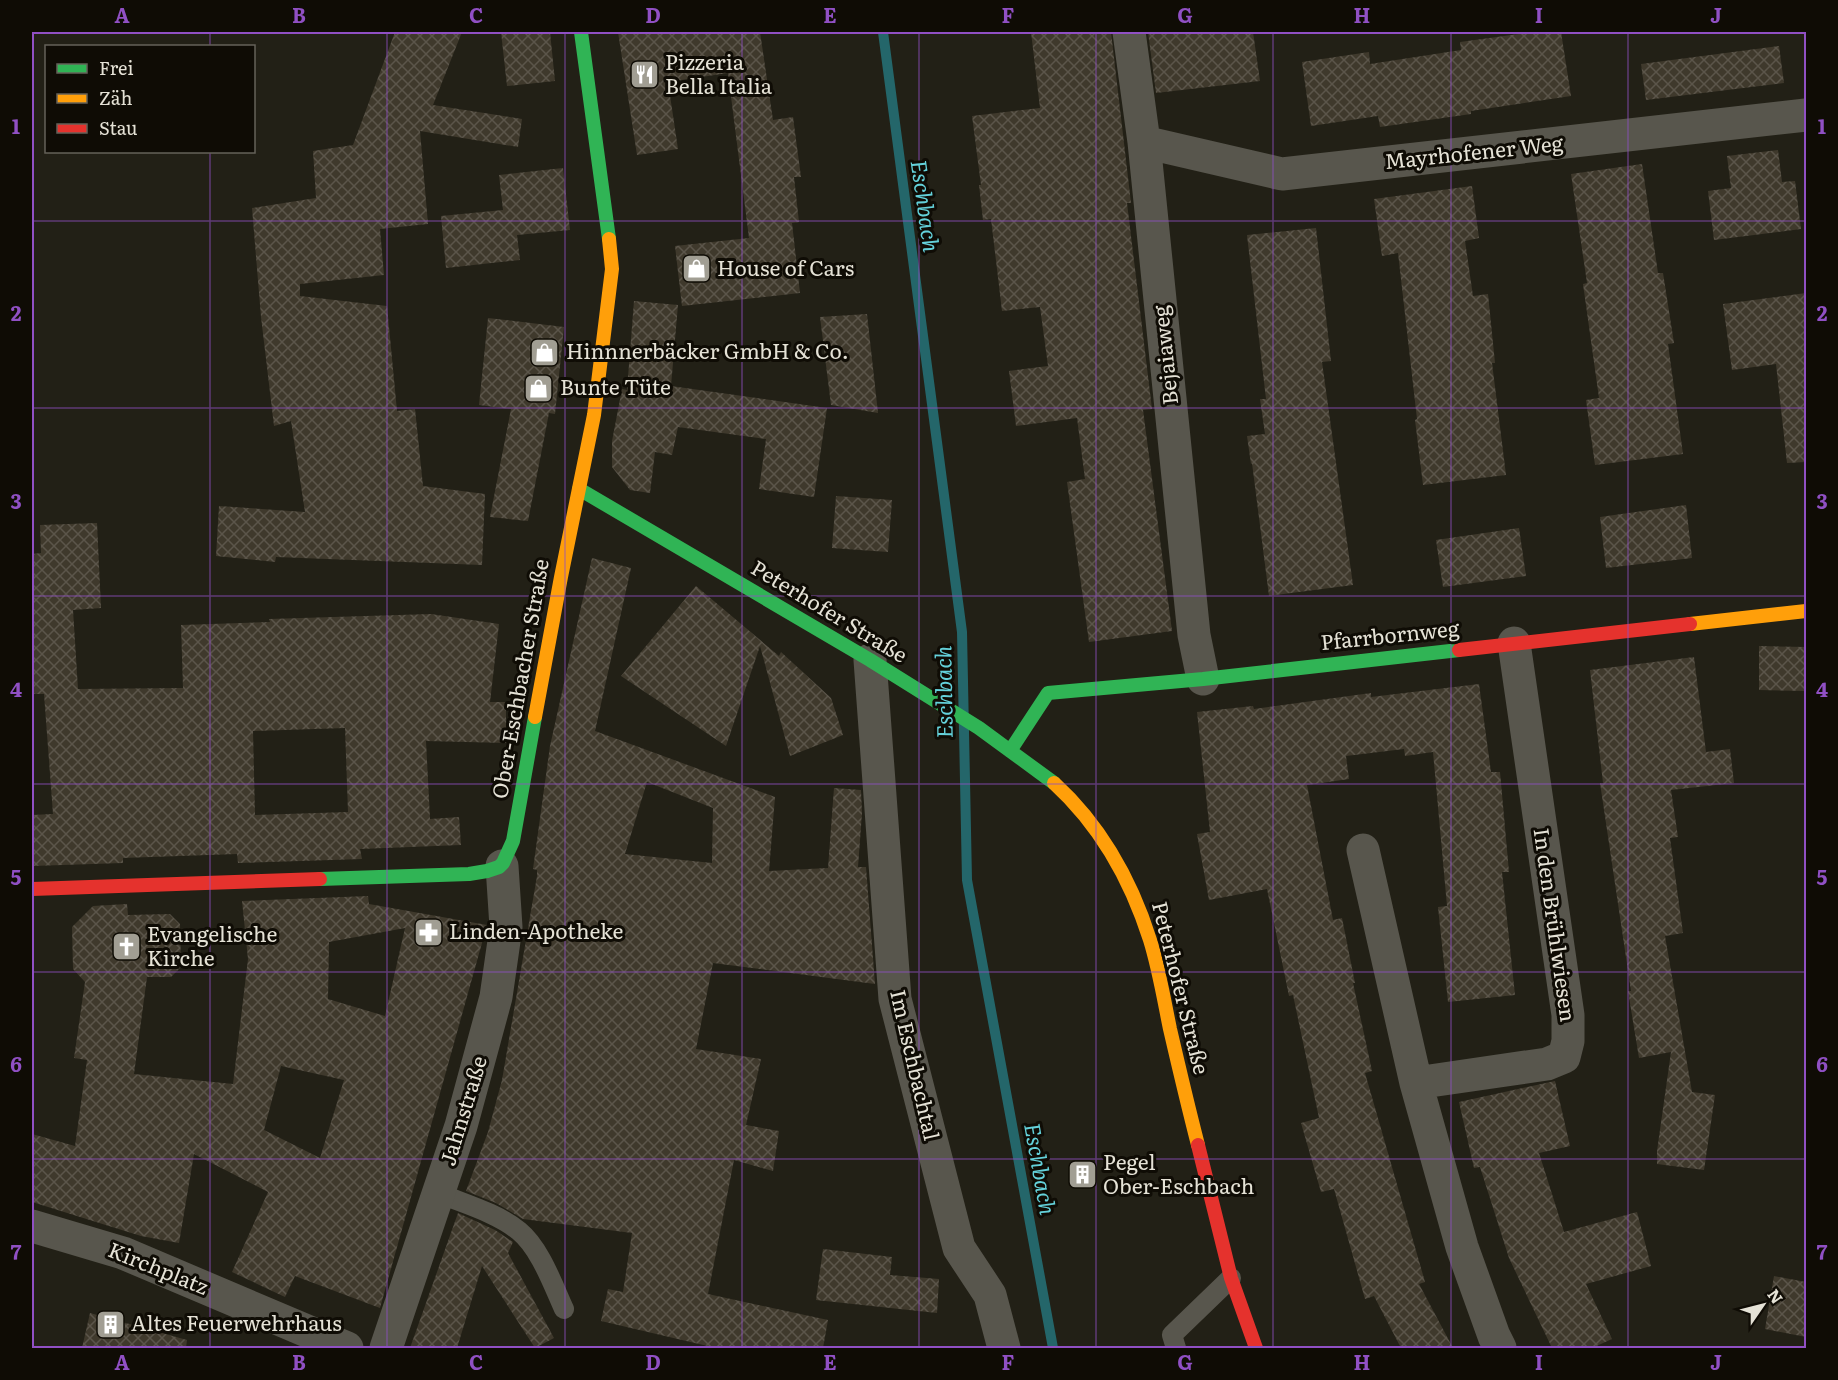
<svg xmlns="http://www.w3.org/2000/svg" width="1838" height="1380" font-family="Literata,serif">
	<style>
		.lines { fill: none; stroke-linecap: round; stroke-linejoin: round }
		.stream { stroke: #24666a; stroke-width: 10 }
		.building { fill: url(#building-cross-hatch); fill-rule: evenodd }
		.lane { stroke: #58564d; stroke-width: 20 }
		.street { stroke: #58564d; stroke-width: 33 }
		.fast { stroke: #30b455; stroke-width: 14 }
		.slow { stroke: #ff9f0a; stroke-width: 14 }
		.jam { stroke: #e5322d; stroke-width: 14 }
		.grid { fill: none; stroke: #9050c4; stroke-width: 1.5; stroke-opacity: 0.55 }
		.labels { text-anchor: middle; stroke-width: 6; stroke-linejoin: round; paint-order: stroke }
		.poi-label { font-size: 21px; fill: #e5e2d6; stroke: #0f0c05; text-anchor: start }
		.street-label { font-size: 21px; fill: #e5e2d6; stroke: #0f0c05 }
		.water-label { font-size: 22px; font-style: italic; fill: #64d1da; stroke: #0f0c05 }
		.neatline { fill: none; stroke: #9050c4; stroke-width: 2 }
		.grid-label { font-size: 20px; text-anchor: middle; font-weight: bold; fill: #9050c4 }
	</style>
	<defs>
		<pattern id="building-cross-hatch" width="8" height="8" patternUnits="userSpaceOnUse" patternTransform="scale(1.5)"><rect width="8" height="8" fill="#3f392c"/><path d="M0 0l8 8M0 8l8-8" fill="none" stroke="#5b554a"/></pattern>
	</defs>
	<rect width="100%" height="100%" fill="#222016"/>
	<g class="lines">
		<path class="stream" d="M883,32L962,632L967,880L1053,1348"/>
	</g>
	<path class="building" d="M395,32H462L433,105L522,119L518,147L420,131L428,224L380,229L384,275L300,284V296L387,306L397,411L415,409L423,486L485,494L482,565L276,557L275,562L216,556L219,506L305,512L291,421L274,426L261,317L252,208L316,198L313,151L353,145Z
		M501,32H550L555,81L507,86Z
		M618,32H760L773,120L793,117L801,177H794L799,222L792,223L800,293L682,306L675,246L749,238L728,73L668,82L678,149L637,155Z
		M1031,32H1111L1131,203H1127L1152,409L1143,410L1172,631L1089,642L1067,482L1085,479L1077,418L1016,426L1009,371L1048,366L1040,307L1002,311L991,219L983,220L979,185H981L972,116L1040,108Z
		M1148,32H1253L1260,81L1156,93Z
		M1533,32H1561L1571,96L1471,111V114L1380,127L1378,116L1311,126L1302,62L1369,52L1370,64L1461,50L1460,42Z
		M1779,46L1784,83L1646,100L1641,64Z
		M1778,150L1782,182L1795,181L1801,229L1714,240L1708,191L1731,188L1727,156Z
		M1642,164L1658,273H1663L1674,343L1668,344L1683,454L1595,465L1586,400L1599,398L1583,284L1587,283L1571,174Z
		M563,168L570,230L517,235L520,260L446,268L441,216L503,210L499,175Z
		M1472,186L1479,238L1465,241L1473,296L1488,294L1495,363H1492L1506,475L1423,485L1415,420L1417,419L1398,253L1382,256L1374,199Z
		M1316,228L1331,361L1322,362L1353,585L1269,596L1252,463L1251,464L1247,436L1265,434L1260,399H1266L1247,235Z
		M1806,293V462L1787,463L1776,364L1732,370L1723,304Z
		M634,301L678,305L671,386L827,408L814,497L759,489L766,439L678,427L672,455L655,452L650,493L630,490L612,467V441L622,389L627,390Z
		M867,314L878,413L831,405L820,317Z
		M488,318L564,327L555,414L549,413L528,521L490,517L511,409L479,405Z
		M836,496L892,500L888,552L832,548Z
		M1686,505L1692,558L1606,568L1600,517Z
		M97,523L101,608L73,610L78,689L183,688L181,625L270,622L269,619L431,614L499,624L490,702H506V743L426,741L430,819L459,817L461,845L360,849L362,859L238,863L237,854L123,858V863L32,866V815L53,814L44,694H32V554L41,553L40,525ZM345,728L348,812L255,815L253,731Z
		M1519,528L1526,576L1443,587L1436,540Z
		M592,558L631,568L595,731L775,797L769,871L828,868L834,788L861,790L862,813L858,867H866L875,984L713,963L696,1049L761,1059L746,1125L779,1131L773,1171L734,1160L708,1294L828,1320L823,1348H716L601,1321L608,1289L623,1292L632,1233L523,1219L496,1203L466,1191L488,1132L502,1080L537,876V870L533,869L550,746ZM647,782L713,808L712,863L625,854Z
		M696,586L779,656L781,652L831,698L843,735L790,756L760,646L726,746L621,676Z
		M1759,646L1806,647V691L1759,690Z
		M1694,657L1706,752L1730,749L1734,783L1671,790L1678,837L1670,838L1683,933L1665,936L1692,1092L1715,1095L1704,1170L1657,1164V1151L1671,1052L1639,1058L1628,991H1631L1600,783H1603L1590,670Z
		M1479,684L1491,772H1500L1509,872H1502L1515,995L1448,1002L1438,907L1447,906L1433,752L1405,756L1404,749L1346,756L1349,779L1307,785L1333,920L1342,918L1355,983H1353L1372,1071L1365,1073L1425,1282L1419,1284L1453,1348H1401L1374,1296L1365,1299L1334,1189L1321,1192L1301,1123L1319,1118L1293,995L1289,996L1267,889L1209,900L1197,834L1210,832L1197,712L1253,706L1254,709L1371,693V697Z
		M368,896L369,904L487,925L380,1308L295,1276L285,1297L232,1272L268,1192L194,1154L179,1243L141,1236L32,1202V1134L75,1146L87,1060L74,1058L85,982L73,969L72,927L93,906L127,904L128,915L170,914L180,924L181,967L171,977H147L134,1074L233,1084L248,959L242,901ZM405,928L385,1016L328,999L329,942ZM281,1066L344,1080L320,1158L264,1130Z
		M1555,1081L1570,1146L1539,1153L1564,1232L1637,1212L1651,1266L1586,1284L1612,1339L1592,1348H1552L1509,1258L1480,1167L1474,1168L1459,1102Z
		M458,1213L495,1230L513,1242L508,1253L554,1338L535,1348L482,1266L457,1348H410Z
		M823,1249L892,1257L890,1275L939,1279L937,1313L816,1300Z
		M1774,1276L1806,1282V1337L1765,1329Z
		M90,1313L187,1340L186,1348H82Z"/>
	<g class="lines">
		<path class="lane" d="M438,1193C465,1204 497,1213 519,1231C540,1248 553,1285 564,1309
			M1176,1348L1172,1335L1231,1278"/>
		<path class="street" d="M1129,32L1144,142L1194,635L1203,679
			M1144,142L1282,174L1806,115
			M870,660L895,999L959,1248L990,1295L1004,1348
			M1363,850L1416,1083L1462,1247L1494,1336L1500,1348
			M1416,1083L1547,1064L1564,1057L1568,1041V1015L1514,643
			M32,1226L123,1253L347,1348
			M386,1348L461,1126L496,997L506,927L502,866"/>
		<path class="fast" d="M581,32L609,239
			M579,489L870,660L979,728L1054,783
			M1010,751L1048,693L1203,679L1459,650
			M320,879L469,874L487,871L499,867L503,863L513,841L535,717"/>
		<path class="slow" d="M1690,624L1806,611
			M535,717L561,577L594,415L612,269L609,239
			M1054,783C1101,826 1131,880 1150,940C1159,969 1164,1000 1170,1029C1179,1068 1188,1106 1198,1145"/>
		<path class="jam" d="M1459,650L1690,624
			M32,889L320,879
			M1198,1145L1231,1278L1256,1348"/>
	</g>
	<path class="grid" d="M210,32V46M387,32V1348M565,32V1348M742,32V1348M919,32V1348M1096,32V1348M1273,32V1348M1451,32V1348M1628,32V1348M210,152V1348M32,221H1806M32,408H1806M32,596H1806M32,784H1806M32,972H1806M32,1159H1806"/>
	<defs>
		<symbol id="restaurant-square" viewBox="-11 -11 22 22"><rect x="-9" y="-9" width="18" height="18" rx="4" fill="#a19e93" stroke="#0f0c05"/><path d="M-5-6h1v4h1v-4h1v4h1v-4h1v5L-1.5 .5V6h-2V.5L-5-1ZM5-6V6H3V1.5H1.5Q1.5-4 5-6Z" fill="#fff"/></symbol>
		<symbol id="shop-square" viewBox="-11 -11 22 22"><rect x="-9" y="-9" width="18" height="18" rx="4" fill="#a19e93" stroke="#0f0c05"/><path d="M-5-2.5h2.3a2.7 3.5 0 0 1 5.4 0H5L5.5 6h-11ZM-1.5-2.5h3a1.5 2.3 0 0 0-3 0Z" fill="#fff"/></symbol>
		<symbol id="pharmacy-square" viewBox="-11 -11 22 22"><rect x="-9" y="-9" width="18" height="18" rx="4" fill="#a19e93" stroke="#0f0c05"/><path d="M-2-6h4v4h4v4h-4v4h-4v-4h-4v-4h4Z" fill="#fff"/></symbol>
		<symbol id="church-square" viewBox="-11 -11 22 22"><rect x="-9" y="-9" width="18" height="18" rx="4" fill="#a19e93" stroke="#0f0c05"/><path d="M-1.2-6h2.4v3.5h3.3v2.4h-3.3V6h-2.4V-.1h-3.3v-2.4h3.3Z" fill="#fff"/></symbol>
		<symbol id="building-square" viewBox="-11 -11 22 22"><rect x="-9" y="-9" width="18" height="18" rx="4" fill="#a19e93" stroke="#0f0c05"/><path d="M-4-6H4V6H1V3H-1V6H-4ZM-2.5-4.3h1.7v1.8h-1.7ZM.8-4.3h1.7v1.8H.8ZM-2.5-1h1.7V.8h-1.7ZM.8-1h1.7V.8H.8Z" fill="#fff"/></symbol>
	</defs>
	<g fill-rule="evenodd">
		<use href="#restaurant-square" x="628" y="58" width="33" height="33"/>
		<use href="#shop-square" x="680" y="252" width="33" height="33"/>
		<use href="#shop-square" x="528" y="336" width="33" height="33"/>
		<use href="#shop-square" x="522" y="372" width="33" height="33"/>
		<use href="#pharmacy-square" x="412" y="916" width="33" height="33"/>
		<use href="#church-square" x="110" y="930" width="33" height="33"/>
		<use href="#building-square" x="1066" y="1158" width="33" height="33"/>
		<use href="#building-square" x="94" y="1308" width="33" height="33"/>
	</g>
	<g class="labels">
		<g class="poi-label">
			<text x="665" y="70">Pizzeria<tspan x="665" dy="24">Bella Italia</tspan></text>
			<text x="717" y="276">House of Cars</text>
			<text x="566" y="359">Hinnnerbäcker GmbH &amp; Co.</text>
			<text x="560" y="395">Bunte Tüte</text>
			<text x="449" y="939">Linden-Apotheke</text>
			<text x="147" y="942">Evangelische<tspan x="147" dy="24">Kirche</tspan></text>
			<text x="1103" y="1170">Pegel<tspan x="1103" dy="24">Ober-Eschbach</tspan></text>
			<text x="131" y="1331">Altes Feuerwehrhaus</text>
		</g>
		<g class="street-label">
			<text transform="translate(1474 153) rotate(-6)" y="7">Mayrhofener Weg</text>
			<text transform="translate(1166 355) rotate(-96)" y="7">Bejaiaweg</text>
			<text transform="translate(829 612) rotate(31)" y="7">Peterhofer Straße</text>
			<text transform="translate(1390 636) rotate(-6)" y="7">Pfarrbornweg</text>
			<text transform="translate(521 679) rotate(-80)" y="7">Ober-Eschbacher Straße</text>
			<text transform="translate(1554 925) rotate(82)" y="7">In den Brühlwiesen</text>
			<text transform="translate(1180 988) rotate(76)" y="7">Peterhofer Straße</text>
			<text transform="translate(914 1065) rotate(77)" y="7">Im Eschbachtal</text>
			<text transform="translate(464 1111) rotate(-73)" y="7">Jahnstraße</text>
			<text transform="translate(158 1269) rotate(22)" y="7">Kirchplatz</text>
		</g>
		<g class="water-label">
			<text transform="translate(925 206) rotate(82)" y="8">Eschbach</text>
			<text transform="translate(944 692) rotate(-91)" y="8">Eschbach</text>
			<text transform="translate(1040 1169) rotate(80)" y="8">Eschbach</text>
		</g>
	</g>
	<rect width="1838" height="1380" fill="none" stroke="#0f0c05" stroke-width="66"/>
	<rect x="45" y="45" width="210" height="108" fill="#0f0c05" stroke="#656259" stroke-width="1.5"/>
	<rect x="57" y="64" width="30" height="9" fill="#30b455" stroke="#656259" stroke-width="1.5"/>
	<text x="99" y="75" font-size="18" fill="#e5e2d6">Frei</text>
	<rect x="57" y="94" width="30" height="9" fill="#ff9f0a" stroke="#656259" stroke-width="1.5"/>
	<text x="99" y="105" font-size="18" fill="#e5e2d6">Zäh</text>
	<rect x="57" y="124" width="30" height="9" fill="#e5322d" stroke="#656259" stroke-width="1.5"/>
	<text x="99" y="135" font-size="18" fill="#e5e2d6">Stau</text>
	<g transform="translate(1763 1305) rotate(55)" stroke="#0f0c05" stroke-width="4.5" paint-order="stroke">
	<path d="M0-4.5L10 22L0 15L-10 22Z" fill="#e5e2d6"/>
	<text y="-9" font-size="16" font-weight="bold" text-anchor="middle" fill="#e5e2d6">N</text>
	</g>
	<rect x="33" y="33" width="1772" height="1314" class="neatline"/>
	<g class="grid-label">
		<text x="122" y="23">A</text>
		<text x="299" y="23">B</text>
		<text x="476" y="23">C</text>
		<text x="653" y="23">D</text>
		<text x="830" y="23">E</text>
		<text x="1008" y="23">F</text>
		<text x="1185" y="23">G</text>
		<text x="1362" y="23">H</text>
		<text x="1539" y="23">I</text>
		<text x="1716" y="23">J</text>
		<text x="16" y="134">1</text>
		<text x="1822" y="134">1</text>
		<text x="16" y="321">2</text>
		<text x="1822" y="321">2</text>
		<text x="16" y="509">3</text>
		<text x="1822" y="509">3</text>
		<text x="16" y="697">4</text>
		<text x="1822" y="697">4</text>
		<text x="16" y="885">5</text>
		<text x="1822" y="885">5</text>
		<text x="16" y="1072">6</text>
		<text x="1822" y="1072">6</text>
		<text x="16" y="1260">7</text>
		<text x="1822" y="1260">7</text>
		<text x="122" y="1370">A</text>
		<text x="299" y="1370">B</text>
		<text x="476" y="1370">C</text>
		<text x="653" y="1370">D</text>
		<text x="830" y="1370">E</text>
		<text x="1008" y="1370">F</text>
		<text x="1185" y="1370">G</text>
		<text x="1362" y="1370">H</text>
		<text x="1539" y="1370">I</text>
		<text x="1716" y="1370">J</text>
	</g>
</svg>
